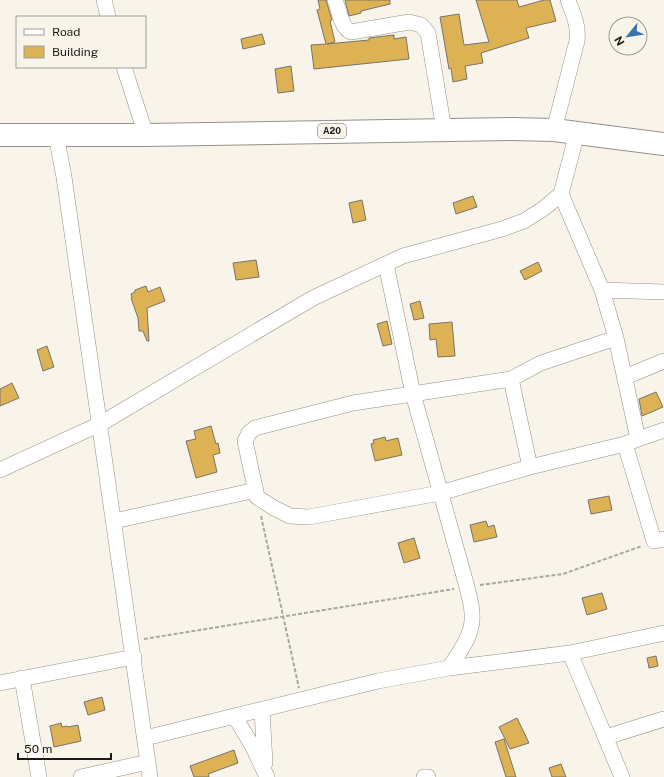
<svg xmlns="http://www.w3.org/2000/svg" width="664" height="777" font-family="'Public Sans',sans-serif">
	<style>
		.building { fill: #ddb254; stroke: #78746b }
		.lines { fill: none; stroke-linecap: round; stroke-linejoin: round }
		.street-casing { stroke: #959188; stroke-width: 16 }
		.primary-casing { stroke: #959188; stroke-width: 24 }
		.path { stroke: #aaa79f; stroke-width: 2; stroke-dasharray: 4 2; stroke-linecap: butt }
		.street { stroke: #fff; stroke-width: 15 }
		.primary { stroke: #fff; stroke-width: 22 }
		.labels { text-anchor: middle; stroke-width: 4; stroke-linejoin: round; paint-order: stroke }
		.shield { fill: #f8f4ea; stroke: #5d5b56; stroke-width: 1 }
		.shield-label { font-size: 9px; font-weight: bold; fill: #1b1a16 }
	</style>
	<rect width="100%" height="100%" fill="#f8f4ea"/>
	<path class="building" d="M318,0H326L332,20L330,21L335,42L327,44L369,40V38L394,35V39L406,37L409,59L314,69L311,45L326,44L317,10L320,9Z
		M345,0H390V4L361,11V13L349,16Z
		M476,0H517L519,7L544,0H550L556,21L526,28L529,38L481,53L483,63L465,66L467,79L453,82L451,68L449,69L440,17L459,14L464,45L489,42Z
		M262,34L265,44L243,49L241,39Z
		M291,66L294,91L278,93L275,69Z
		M473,196L477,207L456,214L453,203Z
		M362,200L366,220L353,223L349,203Z
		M256,260L259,277L236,280L233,263Z
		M538,262L542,271L525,280L520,271Z
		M146,286L148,292L160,287L165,301L147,308L149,341H147L143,331H139L138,318L131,298H132L131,294L135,292V290Z
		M420,301L424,318L414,320L410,304Z
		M387,321L392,344L383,346L377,324Z
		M452,322L455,356L438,357L436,339L430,340L429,324Z
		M47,346L54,367L43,371L37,350Z
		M12,383L19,398L0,406V389Z
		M656,392L663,407L642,416L639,399Z
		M211,426L216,444L218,443L220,453L213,455L217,472L196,478L186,441L196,439L194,431Z
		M385,437L386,441L398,438L402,455L375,461L371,444L374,443L373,440Z
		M609,496L612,510L591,514L588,500Z
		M486,521L488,527L494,525L497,537L474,542L470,525Z
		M414,538L420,558L404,563L398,543Z
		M602,593L607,609L587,615L582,598Z
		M656,656L658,666L649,668L647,658Z
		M102,697L105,710L88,715L84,702Z
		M517,718L529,743L510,749L499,727Z
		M61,723L62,727L67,726L68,727L78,725L81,741L54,747L50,726Z
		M504,739L516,777H506L495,742Z
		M234,750L238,763L208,774L209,777H194L190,766Z
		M561,764L566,777H552L549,768Z"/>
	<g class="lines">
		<defs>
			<path id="street" d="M104,0L108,17
				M335,0C339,10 341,28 351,32L409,22L421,25L428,33L444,130
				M124,67L146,135
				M554,130L577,41C579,25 573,14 568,0
				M56,135L64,177L150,777
				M561,194L602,290L616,338L638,439L625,444L654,541L664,539
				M386,264L413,394L467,587C469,596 472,605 472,614C474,634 459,653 449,668
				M602,290L664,292
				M625,377L664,361
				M511,379L353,403L255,428L249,433L245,441L257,497L274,508L290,516L309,517L440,493L530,467L625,444
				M638,439L664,430
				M530,467L511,379L541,363L616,338
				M0,470L100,424L313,298L403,256L502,229L524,221L543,209L561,194L577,133
				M114,521L256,490
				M570,653L622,777
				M22,678L39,777
				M0,683L134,657
				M262,710L265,763
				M235,717L253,747L267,777
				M606,737L664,719
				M145,738L378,681L449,668L570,653L664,633
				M81,777L148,762
				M424,777H428"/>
			<path id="primary" d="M0,135H146L512,129L554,130L664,144"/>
		</defs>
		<use href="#street" class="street-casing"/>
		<use href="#primary" class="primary-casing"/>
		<path class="path" d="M261,516L299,688
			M480,585L563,574L642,546
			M144,639L454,589"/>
		<use href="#street" class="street"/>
		<use href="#primary" class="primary"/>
	</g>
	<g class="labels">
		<rect class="shield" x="318" y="124" width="28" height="14" rx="3"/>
		<g class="shield-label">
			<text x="332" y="134">A20</text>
		</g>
	</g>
	<rect x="16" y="16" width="130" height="52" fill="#f8f4ea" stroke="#a09d95"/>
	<rect x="24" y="29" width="20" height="6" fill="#ffffff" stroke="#a09d95"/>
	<text x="52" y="36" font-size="12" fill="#1b1a16">Road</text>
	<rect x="24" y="46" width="20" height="12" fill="#ddb254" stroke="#a09d95"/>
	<text x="52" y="56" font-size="12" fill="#1b1a16">Building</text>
	<g transform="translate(628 36) rotate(240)"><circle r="19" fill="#f8f4ea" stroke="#a09d95"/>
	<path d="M0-3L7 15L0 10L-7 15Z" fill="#3577ad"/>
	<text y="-6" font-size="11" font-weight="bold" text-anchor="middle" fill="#1b1a16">N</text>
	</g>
	<path d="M18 753v6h93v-6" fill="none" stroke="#1b1a16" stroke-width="2"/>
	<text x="24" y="753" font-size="12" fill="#1b1a16" stroke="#f8f4ea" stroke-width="3" paint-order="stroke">50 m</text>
</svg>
